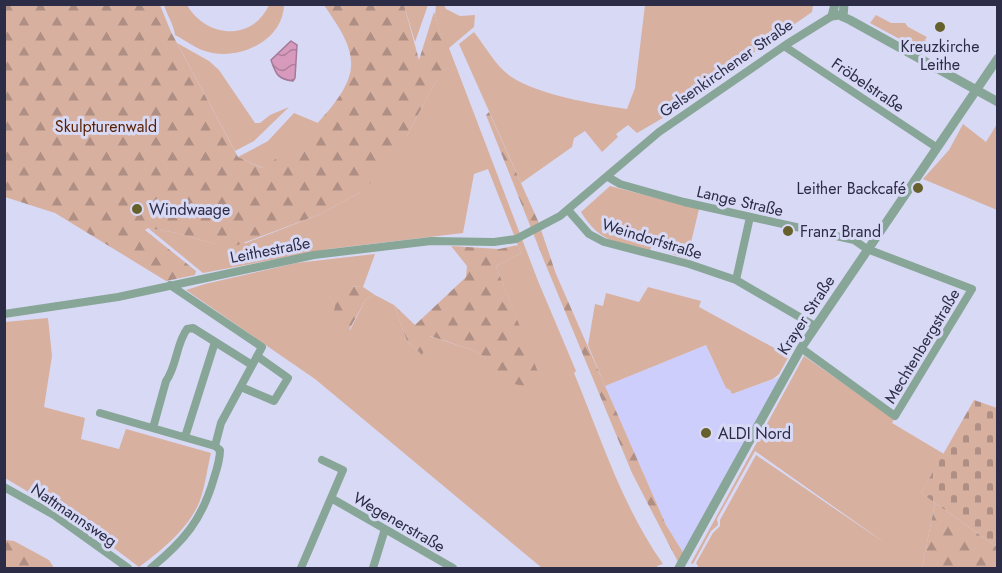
<svg xmlns="http://www.w3.org/2000/svg" width="1002" height="573" font-family="Jost,sans-serif">
<defs>
<pattern id="forest-firs" width="22" height="20" patternUnits="userSpaceOnUse" patternTransform="scale(1.5)"><rect width="22" height="20" fill="#d8b09f"/><path d="M5 1l3.5 6h-7zM16 11l3.5 6h-7z" fill="#af8f83"/></pattern>
<pattern id="cemetery-stones" width="16" height="16" patternUnits="userSpaceOnUse" patternTransform="scale(1.5)"><rect width="16" height="16" fill="#d8b09f"/><path d="M2 7V4a2 2 0 0 1 4 0v3zM10 15v-3a2 2 0 0 1 4 0v3z" fill="#af8f83"/></pattern>
<pattern id="water-waves" width="16" height="10" patternUnits="userSpaceOnUse" patternTransform="scale(1.5)"><rect width="16" height="10" fill="#d79abd"/><path d="M0 5q4-4 8 0t8 0" fill="none" stroke="#af7e9b"/></pattern>
</defs>
<rect width="100%" height="100%" fill="#d8d9f5"/>
<path fill="#cdcefb" d="M706 345 713 361 732 394 780 377 684 554 666 525 605 386Z"/>
<path fill="#d8b09f" d="M164 5H187C206 38 252 42 269 5H284C283 42 236 62 205 51 195 48 185 40 175 35 174 25 167 15 164 5Z
M404 5H428L415 42Z
M436 5H444L446 9 460 16 475 15 474 27 449 48 538 281 576 371 574 373C601 438 622 506 663 564L657 566 658 568H542L315 379 186 290 205 284 296 263 375 254 363 287 324 285 335 307 350 330 366 299 375 295 394 305 407 341 421 354 429 336 473 350 486 358 478 365 544 389 496 266 521 253 488 169 474 174 463 233 329 249 203 273 148 228 177 233 215 244 246 243 318 215 359 193 407 136 433 86 449 64 435 15Z
M645 5H813L812 12 720 76 673 112 637 133 628 125 616 134 618 137 602 152 585 131 574 138 572 147 521 183 459 44 474 32C485 46 496 66 510 76 538 95 593 104 627 109L635 88Z
M876 15 891 23H905L908 27 927 37 925 40 927 42 922 51 870 23Z
M177 43 209 61 219 70 255 123H260L270 115 289 107 254 141 235 151Z
M294 113 318 123C305 139 280 158 263 168L238 157 268 141Z
M963 124 986 142 997 124V210L923 179 949 150Z
M610 186 699 209 687 259 669 253 670 248 654 244 649 251C617 242 600 243 581 212Z
M648 287 701 301 699 307 789 356 779 374 773 379 732 394 730 390 726 388 706 345 605 386 588 345 595 304 603 306 606 293 639 302Z
M48 318 52 356 44 407 85 418 81 439 119 449 126 429 211 453C207 469 205 488 199 503 187 530 162 550 139 567L82 524 5 478V322Z
M804 356 894 419 892 423 944 454 921 493 935 503 922 568H699L696 563 713 533 720 526V520L756 455 888 545 755 451 717 519 718 525 711 531 693 564 691 563Z"/>
<path fill="url(#forest-firs)" d="M5 4 160 5 171 32 238 157 262 168C290 152 349 101 351 67 353 45 336 23 324 5H404L419 60 434 12 450 64 433 86 407 136 382 172 359 193 318 215 235 246 215 244 177 233 148 228 145 230 196 271 195 275 166 281 55 213 5 197Z
M489 112 538 221 556 274 666 525 684 554 678 562 632 473 545 263 486 115Z
M518 245 521 253 496 266 545 390 514 384 477 365 486 358 473 350 430 336 422 355 407 341 394 305 415 325 466 277 467 266 451 246 499 249Z
M323 284 363 287 375 295 366 299 349 330 331 320 335 307Z
M935 503 997 547V568H922Z
M5 540 14 541 49 560 54 568H5Z"/>
<path fill="url(#cemetery-stones)" d="M974 400 997 408V547L921 493Z"/>
<path fill="url(#water-waves)" stroke="#a47999" stroke-width="1.5" d="M291 41 297 45 295 78 293 81C278 79 276 75 271 60Z"/>
<g fill="none" stroke-linecap="round" stroke-linejoin="round">
<path stroke="#88a697" stroke-width="8" d="M784 46 936 147
M608 177 620 184 684 202 854 240 867 249 972 289 895 416 801 348
M568 210 589 234 604 242 689 264 736 280 815 326
M736 280 750 217
M170 285 262 347 221 423 215 446
M4 314 118 297 314 255 431 241 494 242 516 239 560 216 659 132 787 44 832 16
M241 387 274 401 288 378 257 356
M100 413 215 446
M153 428 166 381C177 366 176 344 187 329L193 328 252 365
M185 437 215 342
M4 487 54 515 128 568
M331 498 453 568
M151 568C184 541 202 520 214 478 217 469 220 460 220 450L215 446
M301 568 343 470 322 460
M373 568 385 529"/>
<path stroke="#88a697" stroke-width="9" d="M835 4 832 16 839 15 850 20 998 102
M843 17 844 4
M679 568 801 348 998 58"/>
</g>
<g fill="#65602c" stroke="#d8d9f5" stroke-width="2">
<circle cx="940" cy="27" r="6"/>
<circle cx="918" cy="188" r="6"/>
<circle cx="137" cy="209" r="6"/>
<circle cx="788" cy="231" r="6"/>
<circle cx="706" cy="433" r="6"/>
</g>
<g text-anchor="middle" dominant-baseline="central" stroke-width="6" stroke-linejoin="round" paint-order="stroke">
<g font-size="16" fill="#2c2c46" stroke="#d8d9f5" text-anchor="start">
<text x="940" y="46" text-anchor="middle">Kreuzkirche<tspan x="940" dy="18">Leithe</tspan></text>
<text x="906" y="188" text-anchor="end">Leither Backcafé</text>
<text x="149" y="209">Windwaage</text>
<text x="800" y="231">Franz Brand</text>
<text x="718" y="433">ALDI Nord</text>
</g>
<g font-size="16" fill="#2c2c46" stroke="#d8d9f5">
<text transform="translate(726 68) rotate(-35)">Gelsenkirchener Straße</text>
<text transform="translate(868 85) rotate(34)">Fröbelstraße</text>
<text transform="translate(740 201) rotate(13)">Lange Straße</text>
<text transform="translate(652 239) rotate(17)">Weindorfstraße</text>
<text transform="translate(270 250) rotate(-11)">Leithestraße</text>
<text transform="translate(806 315) rotate(-57)">Krayer Straße</text>
<text transform="translate(922 346) rotate(-59)">Mechtenbergstraße</text>
<text transform="translate(74 515) rotate(34)">Nattmannsweg</text>
<text transform="translate(399 522) rotate(30)">Wegenerstraße</text>
</g>
<g font-size="16" fill="#581f01" stroke="#d8d9f5">
<text x="106" y="126">Skulpturenwald</text>
</g>
</g>
<rect width="1002" height="573" fill="none" stroke="#2c2c46" stroke-width="12"/>
</svg>
